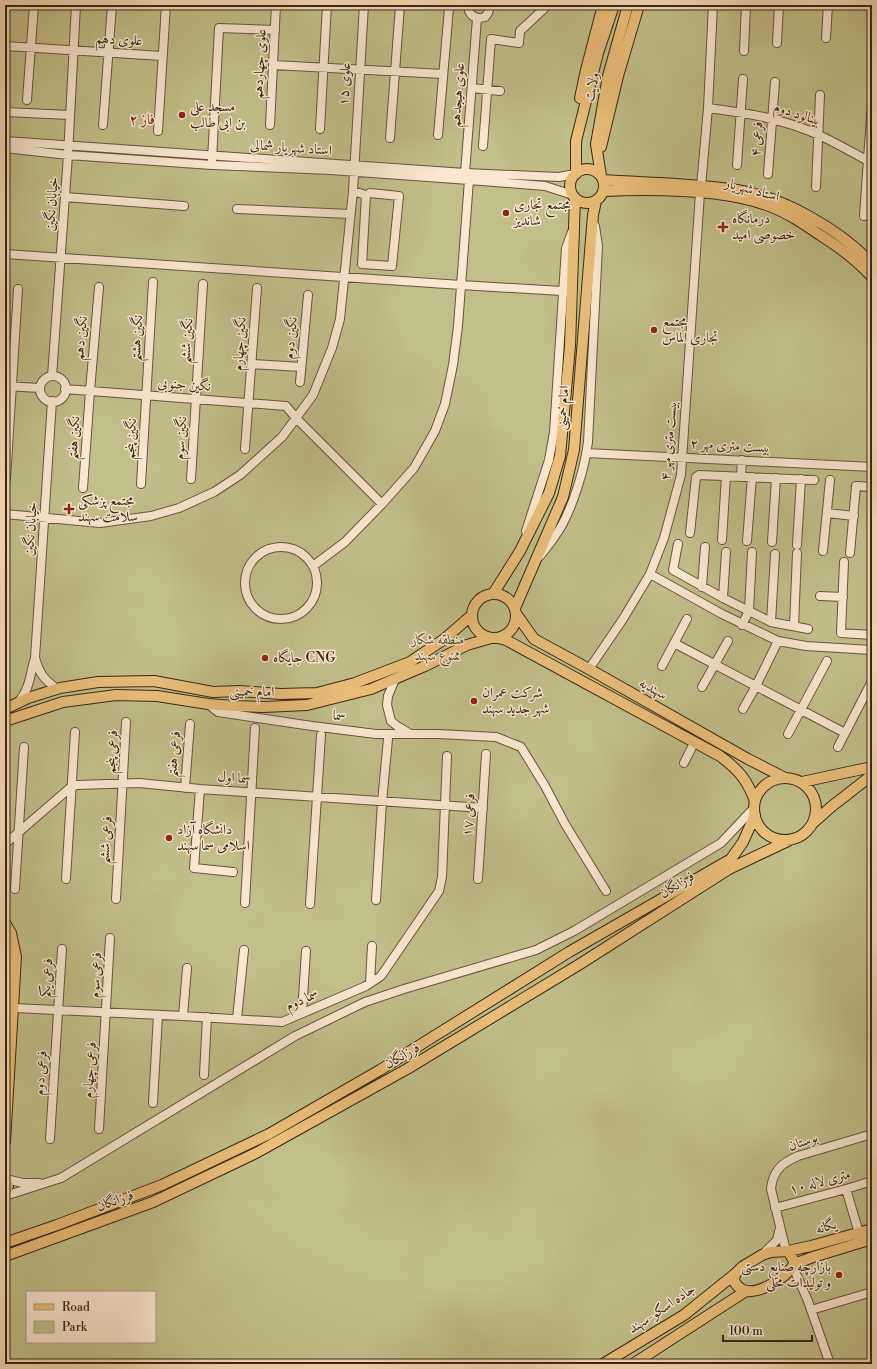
<svg xmlns="http://www.w3.org/2000/svg" width="877" height="1369" font-family="'Libre Bodoni',Amiri,serif">
<rect width="100%" height="100%" fill="#f6dbb5"/>
<filter id="stains"><feTurbulence type="fractalNoise" baseFrequency=".005" numOctaves="4"/><feColorMatrix values="0 0 0 0 .2 0 0 0 0 .09 0 0 0 0 .02 0 0 0 .5 -.17"/></filter>
<radialGradient id="worn" r=".72"><stop offset=".6" stop-color="#630" stop-opacity="0"/><stop offset="1" stop-color="#630" stop-opacity=".3"/></radialGradient>
<path fill="#c1bf8a" stroke="#7c7350" fill-rule="evenodd" d="M5 5H872V1364H5ZM27 1292H155V1342H27Z"/>
<g fill="none" stroke-linecap="round" stroke-linejoin="round">
<g stroke="#68543e" stroke-width="10">
<path id="minor" d="M468 5C468 15 475 20 485 17L488 13 490 5
M826 38 828 5
M777 43 779 5
M5 46 162 56
M744 51 746 5
M273 65 443 74
M472 88 500 91
M27 100 34 5
M708 108C747 113 785 119 821 136 838 144 855 154 872 163
M5 112 70 115
M103 125 112 5
M270 125 276 5
M320 129 327 5
M158 131 166 5
M438 135 449 8
M390 138 400 6
M5 141 465 173 559 177 575 174
M483 146 491 39 519 43 520 31 548 5
M5 148 68 155 212 165 330 170 469 180 545 186 573 195
M212 160 219 28 275 30
M737 165 743 79
M465 173 477 18
M768 174 775 82
M701 186 708 108 713 5
M816 187 820 95
M353 191 366 195 362 264 392 266 399 196 370 193
M65 197 184 206
M237 209 350 214
M864 216 872 102
M5 254 461 285 562 291
M252 364 301 367
M52 376 68 155 76 5
M40 389a13 13 0 1 1 26 0a13 13 0 1 1-26 0Z
M300 382 308 295
M5 386 40 388
M65 389 286 406 296 418 382 504
M245 449 257 288
M586 453 872 467
M741 477 742 460
M6 479 18 289
M191 479 203 284
M141 484 153 282
M83 488 90 391 99 287
M827 513 854 516
M5 514 100 523 151 516 179 508 214 492 240 475 282 437 313 395 332 348 340 319 353 191 364 5
M526 531 549 460 554 432 566 248 572 232
M690 533 696 477 699 475 814 480
M722 540 726 476
M747 541 752 477
M772 542 776 478
M678 544 673 570 723 598 771 622 808 629
M797 545 801 479
M245 583a36 36 0 1 1 72 0a36 36 0 1 1-72 0Z
M823 551 830 480
M850 553 856 486 872 487
M540 556C548 546 556 536 562 525 574 503 585 467 588 442L598 246 595 226
M844 562 841 633 872 635
M313 566 345 542 382 504 414 468 435 431 445 404 453 365 458 326 469 180
M650 574 722 614 778 641 806 646 872 650
M702 587 705 547
M820 596 843 597
M723 598 726 552
M771 622 775 554
M742 625 749 611 752 552
M794 626 797 553
M674 643 845 733
M35 658C40 675 44 679 57 689
M662 666 687 619
M589 669 623 619 650 574 664 538 681 475 700 193
M395 679 388 696 387 705 391 721 397 726 409 733
M702 687 728 641
M18 702C30 690 30 673 35 658L52 401
M208 704 218 712 312 726 376 734H438L496 737 521 747 545 786 565 824 606 891
M743 709 756 686 778 641
M788 734 827 661
M838 747 872 681
M684 763 694 743
M185 788 190 724
M200 789 194 868 233 872
M5 844 71 787 77 785 139 783 200 789 483 808
M66 879 75 732
M478 879 486 754
M15 889 24 747
M116 899 126 722
M376 900 382 802 388 739
M245 903 255 728
M310 904 321 735
M370 983 372 946
M14 1008 183 1016 282 1022 366 986 381 976 439 891 442 877 447 756
M302 1013 306 951
M183 1016 187 968
M237 1019 244 950
M204 1075 207 1017
M153 1103 158 1015
M99 1129 110 938
M50 1139 62 949
M6 1179 23 1183H39
M846 1189 859 1233
M5 1196 61 1178 295 1036 365 1002 404 989 536 950 574 931 721 843 754 808
M775 1208 846 1189 872 1181
M786 1251 771 1189C773 1170 782 1163 798 1156L872 1134
M763 1254 777 1240 780 1228
M793 1267 808 1301 830 1364
M811 1310 872 1292"/>
</g>
<g stroke="#382716" stroke-width="12">
<path id="major" d="M580 98 586 70 603 5
M601 147 618 76 639 5
M570 186a17 17 0 1 1 34 0a17 17 0 1 1-34 0Z
M576 174V141L598 53 614 5
M601 176 596 144 608 76 628 5
M603 180C648 183 693 183 737 190 783 197 841 230 872 264
M603 191C652 189 724 189 769 206 788 213 804 224 820 235 839 247 857 260 872 277
M472 616a22 22 0 1 1 44 0a22 22 0 1 1-44 0Z
M493 594 520 551 549 493 560 456 570 346 575 198
M515 608 563 497 574 450 593 215 596 201
M517 615 534 639 589 669 748 759 785 778
M498 638 506 640 720 756C739 770 747 780 755 801
M5 709 28 698 60 688 98 682 154 681 213 692 240 691 280 694 317 693 355 683 410 662 443 640 472 615
M5 721 63 702 116 695 157 696 208 704 235 706 264 707 307 705 371 689 425 666 467 645 491 638
M754 809a31 31 0 1 1 62 0a31 31 0 1 1-62 0Z
M802 782 872 767
M813 823 831 807 872 775
M5 923 11 933 16 957 5 1142
M5 938C14 962 7 998 5 1024
M5 1178 8 1186 5 1193
M5 1243 57 1225 162 1185 269 1134 380 1070 569 952 731 859 743 842 755 815
M788 1251 793 1259 794 1264C787 1277 758 1296 743 1290 739 1288 736 1285 734 1281L735 1274 742 1267 762 1255 771 1252 788 1251 811 1246 872 1229
M5 1256 153 1202 256 1153 407 1069 580 964 729 869 792 839
M794 1264 813 1257 872 1239
M603 1364 684 1315 735 1274
M633 1364 746 1291"/>
</g>
<use href="#minor" stroke="#f9e8cf" stroke-width="8"/>
<use href="#major" stroke="#ebbe7a" stroke-width="10"/>
</g>
<g fill="#8f2418" stroke="#f9e8cf" stroke-width="1.5">
<circle cx="182" cy="115" r="4"/>
<circle cx="506" cy="213" r="4"/>
<path d="M721 221h4v4h4v4h-4v4h-4v-4h-4v-4h4z"/>
<circle cx="654" cy="330" r="4"/>
<path d="M67 503h4v4h4v4h-4v4h-4v-4h-4v-4h4z"/>
<circle cx="265" cy="658" r="4"/>
<circle cx="474" cy="701" r="4"/>
<circle cx="169" cy="838" r="4"/>
<circle cx="839" cy="1275" r="4"/>
</g>
<g text-anchor="middle" dominant-baseline="central" stroke-width="3" stroke-linejoin="round" paint-order="stroke">
<g font-size="14" fill="#382716" stroke="#f9e8cf">
<text transform="translate(119 40) rotate(3)">علوی دهم</text>
<text transform="translate(260 64) rotate(-87)">علوی چهاردهم</text>
<text transform="translate(345 84) rotate(-87)">علوی ۱۵</text>
<text transform="translate(592 87) rotate(-79)">ولایت</text>
<text transform="translate(458 95) rotate(-86)">علوی هیجدهم</text>
<text transform="translate(797 114) rotate(18)">بینالود دوم</text>
<text transform="translate(757 139) rotate(-86)">فرعی ۴</text>
<text transform="translate(291 148) rotate(4)">استاد شهریار شمالی</text>
<text transform="translate(752 190) rotate(15)">استاد شهریار</text>
<text transform="translate(52 204) rotate(-86)">خیابان نگین</text>
<text transform="translate(81 338) rotate(-85)">نگین دهم</text>
<text transform="translate(137 338) rotate(-87)">نگین هشتم</text>
<text transform="translate(291 338) rotate(-85)">نگین دوم</text>
<text transform="translate(187 341) rotate(-86)">نگین ششم</text>
<text transform="translate(240 344) rotate(-86)">نگین چهارم</text>
<text transform="translate(184 385) rotate(4)">نگین جنوبی</text>
<text transform="translate(563 408) rotate(-85)">امام خمینی</text>
<text transform="translate(74 438) rotate(-86)">نگین هفتم</text>
<text transform="translate(181 438) rotate(-86)">نگین سوم</text>
<text transform="translate(131 439) rotate(-87)">نگین پنجم</text>
<text transform="translate(669 441) rotate(-85)">بیست متری مهر ۴</text>
<text transform="translate(730 446) rotate(3)">بیست متری مهر ۲</text>
<text transform="translate(31 529) rotate(-86)">خیابان نگین</text>
<text transform="translate(653 689) rotate(29)">سهندیه</text>
<text transform="translate(252 692) rotate(1)">امام خمینی</text>
<text transform="translate(339 716) rotate(6)">سما</text>
<text transform="translate(112 752) rotate(-87)">فرعی پنجم</text>
<text transform="translate(174 754) rotate(-85)">فرعی هفتم</text>
<text transform="translate(234 778) rotate(4)">سما اول</text>
<text transform="translate(469 815) rotate(-86)">فرعی ۱۷</text>
<text transform="translate(106 840) rotate(-86)">فرعی ششم</text>
<text transform="translate(677 885) rotate(-32)">فرزانگان</text>
<text transform="translate(96 975) rotate(-87)">فرعی سوم</text>
<text transform="translate(47 978) rotate(-86)">فرعی یکم</text>
<text transform="translate(302 1000) rotate(-24)">سما دوم</text>
<text transform="translate(402 1056) rotate(-30)">فرزانگان</text>
<text transform="translate(90 1070) rotate(-86)">فرعی چهارم</text>
<text transform="translate(41 1073) rotate(-86)">فرعی دوم</text>
<text transform="translate(803 1142) rotate(-19)">بوستان</text>
<text transform="translate(820 1182) rotate(-15)">۱۰ متری لاله</text>
<text transform="translate(115 1201) rotate(-20)">فرزانگان</text>
<text transform="translate(826 1227) rotate(-16)">یگانه</text>
<text transform="translate(662 1309) rotate(-34)">جاده اسکو-سهند</text>
</g>
<g font-size="14" fill="#382716" stroke="#f9e8cf" text-anchor="start">
<text x="190" y="107">مسجد علی<tspan x="190" dy="16">بن ابی طالب</tspan></text>
<text x="514" y="205">مجتمع تجاری<tspan x="514" dy="16">شاندیز</tspan></text>
<text x="732" y="219">درمانگاه<tspan x="732" dy="16">خصوصی امید</tspan></text>
<text x="662" y="322">مجتمع<tspan x="662" dy="16">تجاری الماس</tspan></text>
<text x="78" y="501">مجتمع پزشکی<tspan x="78" dy="16">سلامت سهند</tspan></text>
<text x="273" y="658">جایگاه CNG</text>
<text x="482" y="693">شرکت عمران<tspan x="482" dy="16">شهر جدید سهند</tspan></text>
<text x="177" y="830">دانشگاه آزاد<tspan x="177" dy="16">اسلامی سما سهند</tspan></text>
<text x="831" y="1267" text-anchor="end">بازارچه صنایع دستی<tspan x="831" dy="16">و تولیدات محلی</tspan></text>
</g>
<g font-size="14" font-style="italic" fill="#5a4d33" stroke="#f9e8cf">
<text x="438" y="640">منطقه شکار<tspan x="438" dy="16">ممنوع سهند</tspan></text>
</g>
<g font-size="15" fill="#7a1f14" stroke="#f9e8cf">
<text x="142" y="119">فاز ۲</text>
</g>
</g>
<rect width="877" height="1369" fill="none" stroke="#f6dbb5" stroke-width="20"/>
<rect x="6" y="6" width="865" height="1357" fill="none" stroke="#382716" stroke-width="2"/>
<rect x="10" y="10" width="857" height="1349" fill="none" stroke="#382716"/>
<rect x="26" y="1291" width="130" height="52" fill="#f9e8cf" stroke="#ac9b85"/>
<rect x="34" y="1304" width="20" height="6" fill="#ebbe7a" stroke="#ac9b85"/>
<text x="62" y="1311" font-size="12" fill="#382716">Road</text>
<rect x="34" y="1321" width="20" height="12" fill="#c1bf8a" stroke="#ac9b85"/>
<text x="62" y="1331" font-size="12" fill="#382716">Park</text>
<path d="M723 1335v6h89v-6" fill="none" stroke="#382716" stroke-width="2"/>
<text x="729" y="1335" font-size="12" fill="#382716" stroke="#f9e8cf" stroke-width="3" paint-order="stroke">100 m</text>
<rect width="100%" height="100%" filter="url(#stains)"/>
<rect width="100%" height="100%" fill="url(#worn)"/>
</svg>
